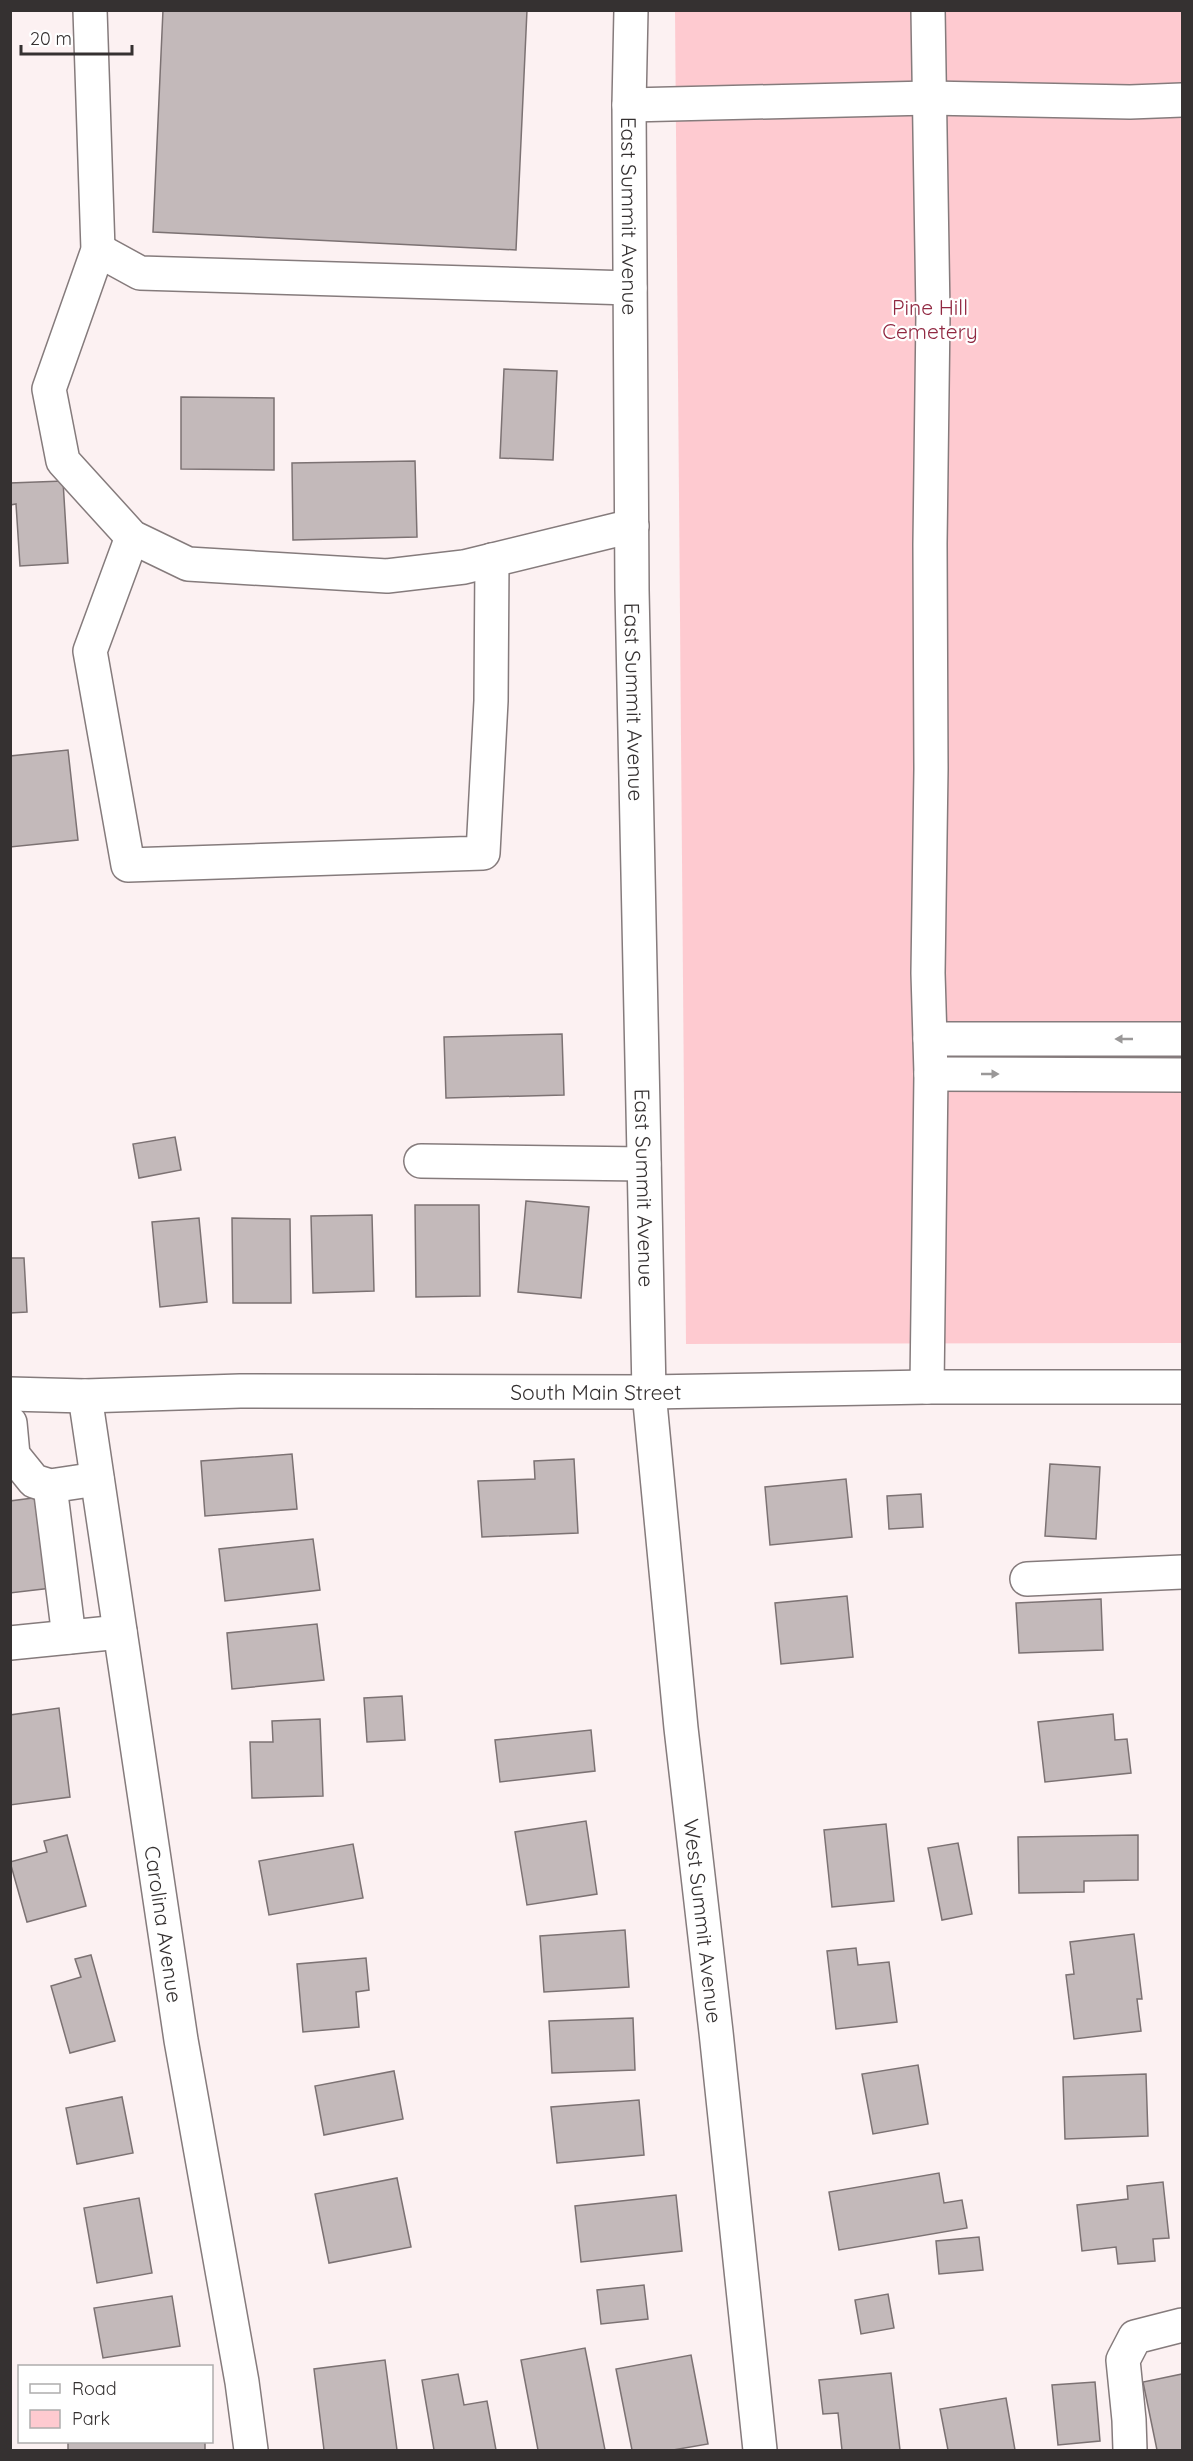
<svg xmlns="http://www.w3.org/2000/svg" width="1193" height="2461" font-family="Quicksand,sans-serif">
<rect width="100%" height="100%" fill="#fcf1f2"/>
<path fill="#fecad0" d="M675 11H1182V1343L686 1344Z"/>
<path fill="#c3b9ba" stroke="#7c7273" stroke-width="1.5" d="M163 10H527L516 250 153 232Z
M504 369 557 371 553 460 500 458Z
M181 397 274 398V470L181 469Z
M415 461 417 537 293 540 292 463Z
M63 481 68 563 20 566 16 504 10 505V483Z
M68 750 78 840 10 847V756Z
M562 1034 564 1095 446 1098 444 1037Z
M175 1137 181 1170 139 1178 133 1144Z
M526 1201 589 1207 581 1298 518 1292Z
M415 1205H479L480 1296 416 1297Z
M372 1215 374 1291 313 1293 311 1216Z
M199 1218 207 1302 160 1307 152 1222Z
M232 1218 290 1219 291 1303H233Z
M10 1258H24L27 1312 10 1313Z
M292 1454 297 1509 205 1516 201 1461Z
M574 1459 578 1533 482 1537 478 1481 535 1479 534 1461Z
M1050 1464 1100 1467 1096 1539 1045 1536Z
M846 1479 852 1537 770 1545 765 1487Z
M921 1494 923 1527 889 1529 887 1496Z
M48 1496 60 1587 10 1593V1501Z
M313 1539 320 1590 225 1601 219 1549Z
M847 1596 853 1657 781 1664 775 1603Z
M1101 1599 1103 1650 1019 1653 1016 1603Z
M317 1624 324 1680 232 1689 227 1633Z
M402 1696 405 1740 367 1742 364 1698Z
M59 1708 70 1797 10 1805V1715Z
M1113 1714 1115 1740 1127 1739 1131 1773 1045 1782 1038 1722Z
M320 1719 323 1796 252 1798 250 1742H273L272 1721Z
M591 1730 595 1771 500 1782 495 1740Z
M586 1821 597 1894 527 1905 515 1832Z
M886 1824 894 1901 832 1907 824 1830Z
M67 1835 86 1906 27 1922 10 1862 47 1852 44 1841Z
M1138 1835V1880L1084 1881V1892L1019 1893 1018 1837Z
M958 1843 972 1914 942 1920 928 1848Z
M353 1844 363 1898 269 1915 259 1861Z
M625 1930 629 1987 544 1992 540 1936Z
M1134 1934 1142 1999H1137L1141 2031 1074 2039 1066 1975 1074 1974 1070 1942Z
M856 1948 858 1965 889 1962 897 2022 836 2029 827 1951Z
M91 1955 115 2041 70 2053 51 1986 81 1977 75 1959Z
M366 1958 369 1990 356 1992 359 2027 303 2032 297 1964Z
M633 2018 635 2070 552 2073 549 2021Z
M918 2065 928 2124 873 2134 862 2074Z
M394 2071 403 2119 324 2135 315 2086Z
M1146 2074 1148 2136 1065 2139 1063 2077Z
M122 2097 133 2153 77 2164 66 2108Z
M639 2100 644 2155 557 2163 551 2107Z
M939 2173 944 2203 962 2200 967 2228 839 2250 829 2192Z
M397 2178 411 2247 329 2263 315 2194Z
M1163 2182 1169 2238 1153 2239 1155 2261 1118 2264 1116 2247 1082 2251 1077 2205 1128 2199 1127 2186Z
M676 2195 682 2251 581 2262 575 2206Z
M139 2198 152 2273 97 2283 84 2208Z
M979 2237 983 2270 939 2274 936 2241Z
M644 2285 648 2319 601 2324 597 2290Z
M888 2294 894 2328 861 2334 855 2300Z
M172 2296 180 2346 103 2358 94 2308Z
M585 2348 605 2450H538L521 2360Z
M691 2355 708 2444 673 2450H632L616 2369Z
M385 2360 397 2450H324L314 2369Z
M891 2373 900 2450H842L838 2413 823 2414 819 2380Z
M458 2374 464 2405 487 2401 496 2450H434L422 2380Z
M1182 2374V2450H1157L1143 2382Z
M1095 2382 1100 2441 1058 2445 1052 2385Z
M1006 2398 1015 2450H948L940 2409Z
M68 2442H205V2450H68Z"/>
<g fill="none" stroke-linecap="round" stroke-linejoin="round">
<g stroke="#857b7c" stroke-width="36">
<g id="minor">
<path d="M90 10 98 250 49 389 63 461 132 537 188 564 387 576 464 567 632 526"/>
<path id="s1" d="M631 10 629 105 632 590 649 1392 681 1728 716 2032 760 2450"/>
<path d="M629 105 929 98 1130 102 1182 100"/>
<path d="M98 250 140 273 630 288"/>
<path d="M132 537 90 651 128 865 483 853 491 701 492 560"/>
<path d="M930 1039H1182"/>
<path d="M931 1074 1182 1075"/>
<path d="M421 1161 644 1164"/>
<path d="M927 1387 931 1074 928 973 931 769 930 544 933 314 928 10"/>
<path id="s2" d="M10 1394 85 1396 240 1391 649 1392 927 1387H1182"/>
<path id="s3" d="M85 1396 181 2040 242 2382 251 2450"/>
<path d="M10 1423 13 1455 34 1481 50 1486 97 1479"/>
<path d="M50 1486 69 1637"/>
<path d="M1027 1579 1182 1572"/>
<path d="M10 1643 120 1632"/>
<path d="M1130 2450 1129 2420 1123 2360 1135 2337 1182 2325"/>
</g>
</g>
<use href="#minor" stroke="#fff" stroke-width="33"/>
</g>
<defs><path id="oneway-solid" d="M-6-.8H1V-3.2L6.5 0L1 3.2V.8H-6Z" transform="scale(1.5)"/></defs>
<g fill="#9a9898">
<use href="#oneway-solid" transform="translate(1124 1039) rotate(180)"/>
<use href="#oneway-solid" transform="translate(990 1074)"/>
</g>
<g text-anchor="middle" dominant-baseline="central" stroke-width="4.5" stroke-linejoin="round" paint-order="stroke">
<g font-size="21" fill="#353131" stroke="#fff">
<text stroke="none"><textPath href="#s1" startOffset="206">East Summit Avenue</textPath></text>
<text stroke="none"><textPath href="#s1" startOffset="692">East Summit Avenue</textPath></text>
<text stroke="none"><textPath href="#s1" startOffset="1178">East Summit Avenue</textPath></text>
<text stroke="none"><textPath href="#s2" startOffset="586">South Main Street</textPath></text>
<text stroke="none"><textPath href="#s1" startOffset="1914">West Summit Avenue</textPath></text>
<text stroke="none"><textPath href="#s3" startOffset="534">Carolina Avenue</textPath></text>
</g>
<g font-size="21" fill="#912942" stroke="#fff">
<text x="930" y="307">Pine Hill<tspan x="930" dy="24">Cemetery</tspan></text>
</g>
</g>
<rect width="1193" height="2461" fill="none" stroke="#353131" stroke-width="24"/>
<rect x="18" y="2365" width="195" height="78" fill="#ffffff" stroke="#aeadad" stroke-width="1.5"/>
<rect x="30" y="2384" width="30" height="9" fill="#ffffff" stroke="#aeadad" stroke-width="1.5"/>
<text x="72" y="2395" font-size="18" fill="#353131">Road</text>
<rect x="30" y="2410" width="30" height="18" fill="#fecad0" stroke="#aeadad" stroke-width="1.5"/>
<text x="72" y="2425" font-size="18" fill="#353131">Park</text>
<path d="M21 45v9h111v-9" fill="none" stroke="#353131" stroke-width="3"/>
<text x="30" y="45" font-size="18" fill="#353131" stroke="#ffffff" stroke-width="4.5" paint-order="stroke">20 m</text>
</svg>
